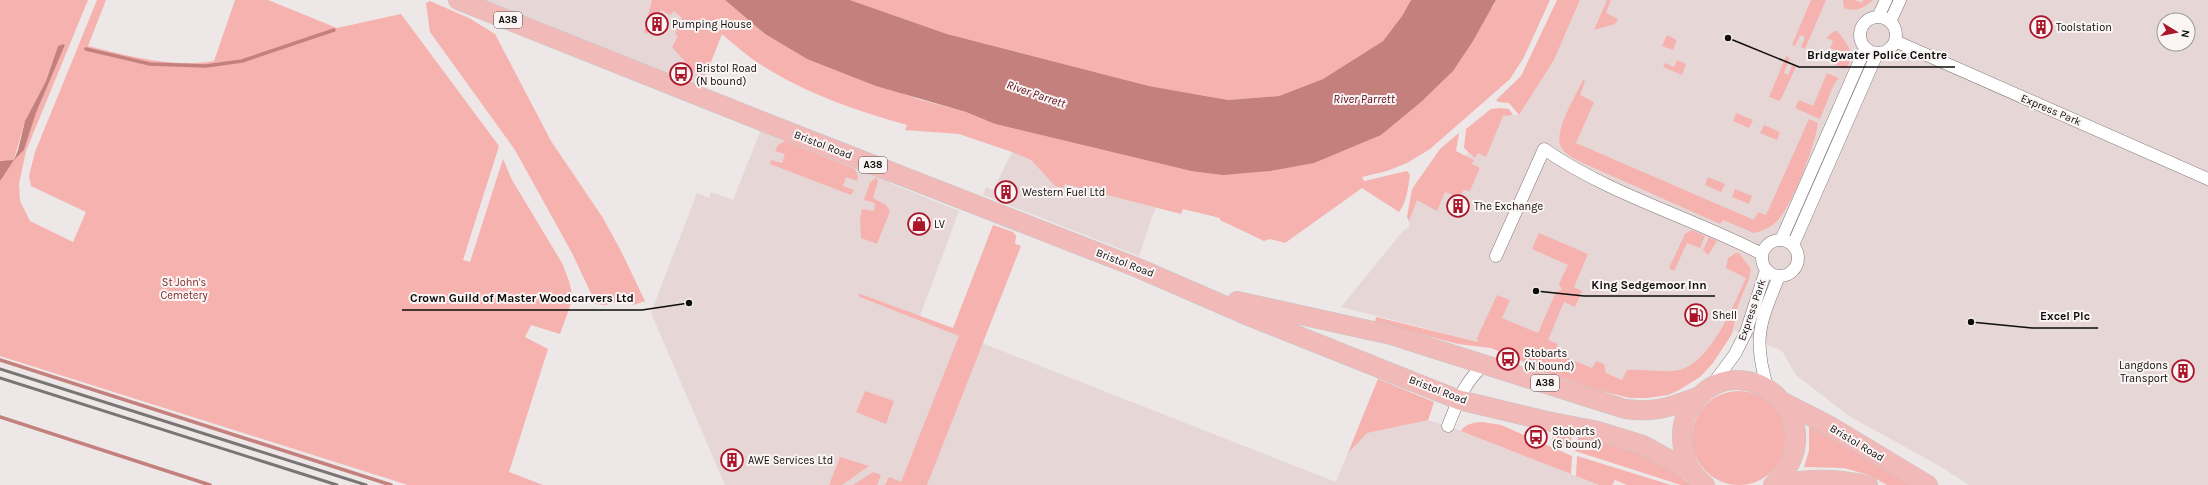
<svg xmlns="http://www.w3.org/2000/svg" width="2208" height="485" font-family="Karla,sans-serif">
<rect width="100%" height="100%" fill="#ede7e7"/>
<path fill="#e6d7d6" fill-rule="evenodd" d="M479 0H689L721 34 701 90Z
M1580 0H2208V485H1969L1938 465 1849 416 1796 375 1782 351 1730 329 1706 360 1635 389 1479 342 1341 307 1403 231 1409 227V221L1417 199 1465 156 1503 116 1519 115 1554 60ZM2164 20H2188V44H2164Z
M764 122 893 172 890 183 959 211 920 316 982 340 984 344 1336 482 1378 379 1434 402 1428 420 1459 430 1599 485H725L651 313 697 193 709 198 711 192 733 200Z
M1012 152 1031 160 1055 186 1065 183 1156 206 1139 256 983 195 986 187 993 190Z"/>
<path fill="#f6b2af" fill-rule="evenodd" d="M0 0H88L26 151 19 184 20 201 30 221 73 242 86 212 31 186 29 176 35 152 97 0H106L88 46C129 56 172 68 214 61L235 0H268L337 28 401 14 499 146 463 260 470 262 503 159 512 180 562 263 569 281 573 298 560 334 531 325 525 337 548 349 509 472 543 485H408L0 356V181L5 172 3 160 0 161ZM63 44 65 45 36 113 24 150 14 159 25 121 46 81 58 46Z
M652 0H725L765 34 807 59 918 99 966 112 995 124 1191 171 1493 7 1496 0H1550L1524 57 1510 79 1430 149 1407 163 1387 171 1362 177 1364 181 1407 171 1410 175C1408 188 1407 201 1399 212L1362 188 1285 243 1270 239 1264 241 1220 220V218L1183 209 1181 214 1065 184 1063 188 1055 186 1031 160 1012 152 959 134 905 130 907 125C857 111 807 94 763 66 748 57 735 45 722 34L703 82 672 47 678 36 675 34 682 18 674 11 670 15 661 10 658 15 656 14 647 34 644 32Z
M850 0H1411L1402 16 1383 41 1323 79 1279 96 1228 100 1149 86 947 34Z
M1557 0H1580L1554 60 1519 115 1509 103 1498 102 1496 100 1521 76Z
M1607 0H1611L1606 13 1618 19 1615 24 1594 30Z
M1811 0H1826L1805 49 1801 47 1805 37 1800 35 1795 46 1792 45Z
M1843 0H1855L1862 3 1863 0H1873C1862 9 1857 12 1844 8Z
M430 1 469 18 495 34 551 141 603 218 621 251 645 301 633 305 630 297 606 305 596 304 572 253 515 150 430 32 426 3Z
M1834 31H1837C1847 43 1857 54 1846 69L1832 63 1838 51 1830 48 1833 41 1826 38Z
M1667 35 1677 40 1673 50 1662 46Z
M1786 56 1790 58 1784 73 1788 75 1792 65 1796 67 1780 101 1769 97Z
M1677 60 1686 64 1682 75 1663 67 1665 63 1674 67Z
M1827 73 1839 78 1834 84 1820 119 1795 108 1799 100 1813 106Z
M1583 80 1585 81 1580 95 1594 102 1576 143 1754 220 1758 212 1766 215 1809 119 1818 123C1815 146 1793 203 1778 220 1771 227 1763 231 1754 233L1723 220 1720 224 1583 163C1576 159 1565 155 1561 147 1553 132 1576 95 1583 80Z
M1501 108 1509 109 1513 115 1503 116 1486 157 1478 153 1475 158 1464 148 1466 129 1491 109Z
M1736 113 1753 120 1749 128 1733 121Z
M1764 125 1780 132 1777 140 1760 133Z
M1459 133 1456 151 1474 160 1472 164 1480 168 1470 191 1464 190 1458 197 1445 192 1437 211 1417 200 1409 221 1407 217 1412 189 1440 149Z
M785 141 855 169 858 176 857 181 846 177 843 186 854 190 851 195 770 164 771 160 782 163 785 154 775 151 778 145Z
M876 177 878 181 873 198 886 205 890 211 877 244 861 238 860 220 862 209 874 211 875 203 864 200 870 183Z
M1708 177 1725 184 1721 192 1705 185Z
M1735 189 1752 196 1749 204 1732 197Z
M993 225 1013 232 1016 236 1015 244 1021 246 927 485H885L889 477 901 482 959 336 860 297 858 293 953 328Z
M1692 230 1705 236 1700 248 1687 243 1674 271 1669 268 1685 234Z
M1539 233 1588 254 1574 287 1582 291 1575 307 1564 302 1548 340 1558 344 1555 353 1592 368 1596 361 1604 364 1606 373 1622 380 1627 370C1644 369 1663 373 1679 370 1711 363 1734 304 1746 278L1726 268 1728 258 1736 253H1739L1751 269 1749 279 1738 305 1732 334 1713 363 1700 377 1679 390 1668 395 1647 398H1630L1597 390 1534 369 1520 360 1491 348 1458 344 1375 322 1376 317 1478 342 1477 338 1497 295 1510 300 1502 318 1538 333 1556 292 1562 290 1559 284 1568 265 1532 249Z
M1709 237 1717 241 1708 255 1703 250Z
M1378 379 1434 402 1428 420 1367 433 1348 453Z
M865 391 894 401 886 424 856 412Z
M1692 438a47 47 0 1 1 94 0a47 47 0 1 1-94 0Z
M1482 422 1501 425 1572 456 1571 474 1461 431C1466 423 1473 423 1482 422Z
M1809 424 1913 485H1887L1869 475 1844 468 1804 467 1809 451Z
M1572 435 1569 449 1551 442 1553 436Z
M1578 437C1620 442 1659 458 1691 485H1681L1575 451Z
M1577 456 1671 485H1627L1615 480 1612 485H1599L1576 476Z
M840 457 869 466 842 485H829Z
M873 472 881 475 877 485H853Z"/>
<path fill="#c3807d" d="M725 0H850L947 34 1149 86 1228 100 1279 96 1323 79 1383 41 1402 16 1411 0H1496L1473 41 1453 71 1421 102 1381 135 1314 163 1270 171 1223 175 1191 171 995 124 966 112 876 86 807 59 765 34Z
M63 44 65 45 36 113 24 150 14 160 0 181V161L14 160 18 150 25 121 46 81 58 46Z"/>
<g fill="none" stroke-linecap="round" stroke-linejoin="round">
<path stroke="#c3807d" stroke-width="3.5" d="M86 49 150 64 206 66 242 61 334 30
M0 360 391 485
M0 417 210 485"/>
<g stroke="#7e7979" stroke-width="13">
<path id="minor" d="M1860 35a18 18 0 1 1 36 0a18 18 0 1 1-36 0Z
M1878 17 1886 0
M1890 22 1900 0
M1895 41 2208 179
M1762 258a18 18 0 1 1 36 0a18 18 0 1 1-36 0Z
M1781 240 1865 49
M1793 245 1877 54
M1496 256 1544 149C1610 195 1691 217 1762 254
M1712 385 1735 354 1746 332 1766 270
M1768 389C1752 338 1760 323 1779 276
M1448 426C1458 401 1464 382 1485 364"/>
</g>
<g stroke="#c5c5c5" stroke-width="20">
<path id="primary" d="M458 0 764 122 1138 268 1251 317 1459 400 1547 421 1598 431 1643 445 1692 472
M1237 301 1391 335 1625 409C1658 413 1670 407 1700 396
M1785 403 1830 426 1928 485
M1705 485C1689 473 1682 455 1682 435 1682 422 1688 409 1697 399 1745 343 1840 422 1773 485
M1773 485C1810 478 1831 478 1868 485"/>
</g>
<use href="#minor" stroke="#fff" stroke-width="12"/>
<use href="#primary" stroke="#f1bab8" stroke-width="19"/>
<path stroke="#797575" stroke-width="3" d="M0 369 366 485
M0 378 337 485"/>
</g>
<defs>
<g id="building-ring" transform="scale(1.15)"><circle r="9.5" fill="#faf5f4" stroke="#aa1529" stroke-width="1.5"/><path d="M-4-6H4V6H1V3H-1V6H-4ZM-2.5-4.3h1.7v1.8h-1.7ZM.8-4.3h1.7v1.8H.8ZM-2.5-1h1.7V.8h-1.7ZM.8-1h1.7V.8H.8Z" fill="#aa1529"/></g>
<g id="bus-ring" transform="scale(1.15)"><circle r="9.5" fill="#faf5f4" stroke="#aa1529" stroke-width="1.5"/><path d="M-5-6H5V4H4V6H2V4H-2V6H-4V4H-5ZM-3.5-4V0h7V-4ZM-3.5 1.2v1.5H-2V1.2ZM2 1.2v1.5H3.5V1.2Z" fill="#aa1529"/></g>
<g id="shop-ring" transform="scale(1.15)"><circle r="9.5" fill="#faf5f4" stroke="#aa1529" stroke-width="1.5"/><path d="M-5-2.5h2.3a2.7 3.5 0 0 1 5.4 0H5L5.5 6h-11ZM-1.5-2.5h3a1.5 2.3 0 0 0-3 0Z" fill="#aa1529"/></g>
<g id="fuel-ring" transform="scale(1.15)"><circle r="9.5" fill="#faf5f4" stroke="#aa1529" stroke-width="1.5"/><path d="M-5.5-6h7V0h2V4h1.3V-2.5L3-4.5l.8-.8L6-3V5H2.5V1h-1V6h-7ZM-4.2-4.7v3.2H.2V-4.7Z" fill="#aa1529"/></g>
</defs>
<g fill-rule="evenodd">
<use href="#building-ring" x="657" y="24"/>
<use href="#building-ring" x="2041" y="27"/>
<use href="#bus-ring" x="681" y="74"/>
<use href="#building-ring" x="1006" y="192"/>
<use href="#building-ring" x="1458" y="206"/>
<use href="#shop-ring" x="919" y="224"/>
<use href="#fuel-ring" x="1696" y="315"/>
<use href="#bus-ring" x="1508" y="359"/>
<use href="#building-ring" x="2183" y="371"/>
<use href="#bus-ring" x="1536" y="437"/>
<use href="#building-ring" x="732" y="460"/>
</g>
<g text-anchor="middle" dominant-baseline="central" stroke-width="4" stroke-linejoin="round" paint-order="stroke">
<g fill="#faf5f4" stroke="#555252" stroke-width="1">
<rect x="494" y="12" width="28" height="16" rx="3"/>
<rect x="859" y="157" width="28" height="16" rx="3"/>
<rect x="1531" y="375" width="28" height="16" rx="3"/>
</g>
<g font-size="10" font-weight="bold" fill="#0e0c0c">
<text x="508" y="20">A38</text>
<text x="873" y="165">A38</text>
<text x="1545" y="383">A38</text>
</g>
<g font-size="11" fill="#0e0c0c" stroke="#faf5f4" text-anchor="start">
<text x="672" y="24">Pumping House</text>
<text x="2056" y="27">Toolstation</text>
<text x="696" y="68">Bristol Road<tspan x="696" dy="13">(N bound)</tspan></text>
<text x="1022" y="192">Western Fuel Ltd</text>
<text x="1474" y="206">The Exchange</text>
<text x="934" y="224">LV</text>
<text x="1712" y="315">Shell</text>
<text x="1524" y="353">Stobarts<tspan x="1524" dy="13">(N bound)</tspan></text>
<text x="2168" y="365" text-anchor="end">Langdons<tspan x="2168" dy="13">Transport</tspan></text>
<text x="1552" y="431">Stobarts<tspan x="1552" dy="13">(S bound)</tspan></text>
<text x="748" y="460">AWE Services Ltd</text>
</g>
<g font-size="11" fill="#0e0c0c" stroke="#faf5f4">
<text transform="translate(2051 110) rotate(23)">Express Park</text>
<text transform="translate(823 145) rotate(21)">Bristol Road</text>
<text transform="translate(1125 263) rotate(21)">Bristol Road</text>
<text transform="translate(1752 310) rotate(-71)">Express Park</text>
<text transform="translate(1438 390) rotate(21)">Bristol Road</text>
<text transform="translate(1857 443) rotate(31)">Bristol Road</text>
</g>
<g font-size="11" fill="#7e2c2e" stroke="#faf5f4">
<text x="184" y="282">St John's<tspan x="184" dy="13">Cemetery</tspan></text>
</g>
<g font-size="12" font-style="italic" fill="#5a0611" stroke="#faf5f4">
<text transform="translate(1036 94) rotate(19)">River Parrett</text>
<text x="1364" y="99">River Parrett</text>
</g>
</g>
<path fill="none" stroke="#0e0c0c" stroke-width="1.5" d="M1728 38L1799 67H1955M1536 291L1584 296H1715M689 303L642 310H402M1971 322L2032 328H2098"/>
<g fill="#0e0c0c" stroke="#faf5f4" stroke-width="1.5">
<circle cx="1728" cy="38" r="4"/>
<circle cx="1536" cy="291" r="4"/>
<circle cx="689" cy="303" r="4"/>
<circle cx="1971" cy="322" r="4"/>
</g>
<g font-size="12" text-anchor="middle" font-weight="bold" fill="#0e0c0c" stroke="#faf5f4" stroke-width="4" stroke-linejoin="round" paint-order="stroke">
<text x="1877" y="59">Bridgwater Police Centre</text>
<text x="1649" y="289">King Sedgemoor Inn</text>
<text x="522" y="302">Crown Guild of Master Woodcarvers Ltd</text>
<text x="2065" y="320">Excel Plc</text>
</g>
<g transform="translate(2176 32) rotate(100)"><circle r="19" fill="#faf5f4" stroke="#9c9897"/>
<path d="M0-3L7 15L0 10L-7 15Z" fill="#aa1529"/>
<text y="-6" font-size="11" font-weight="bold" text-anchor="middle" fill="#0e0c0c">N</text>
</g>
</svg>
